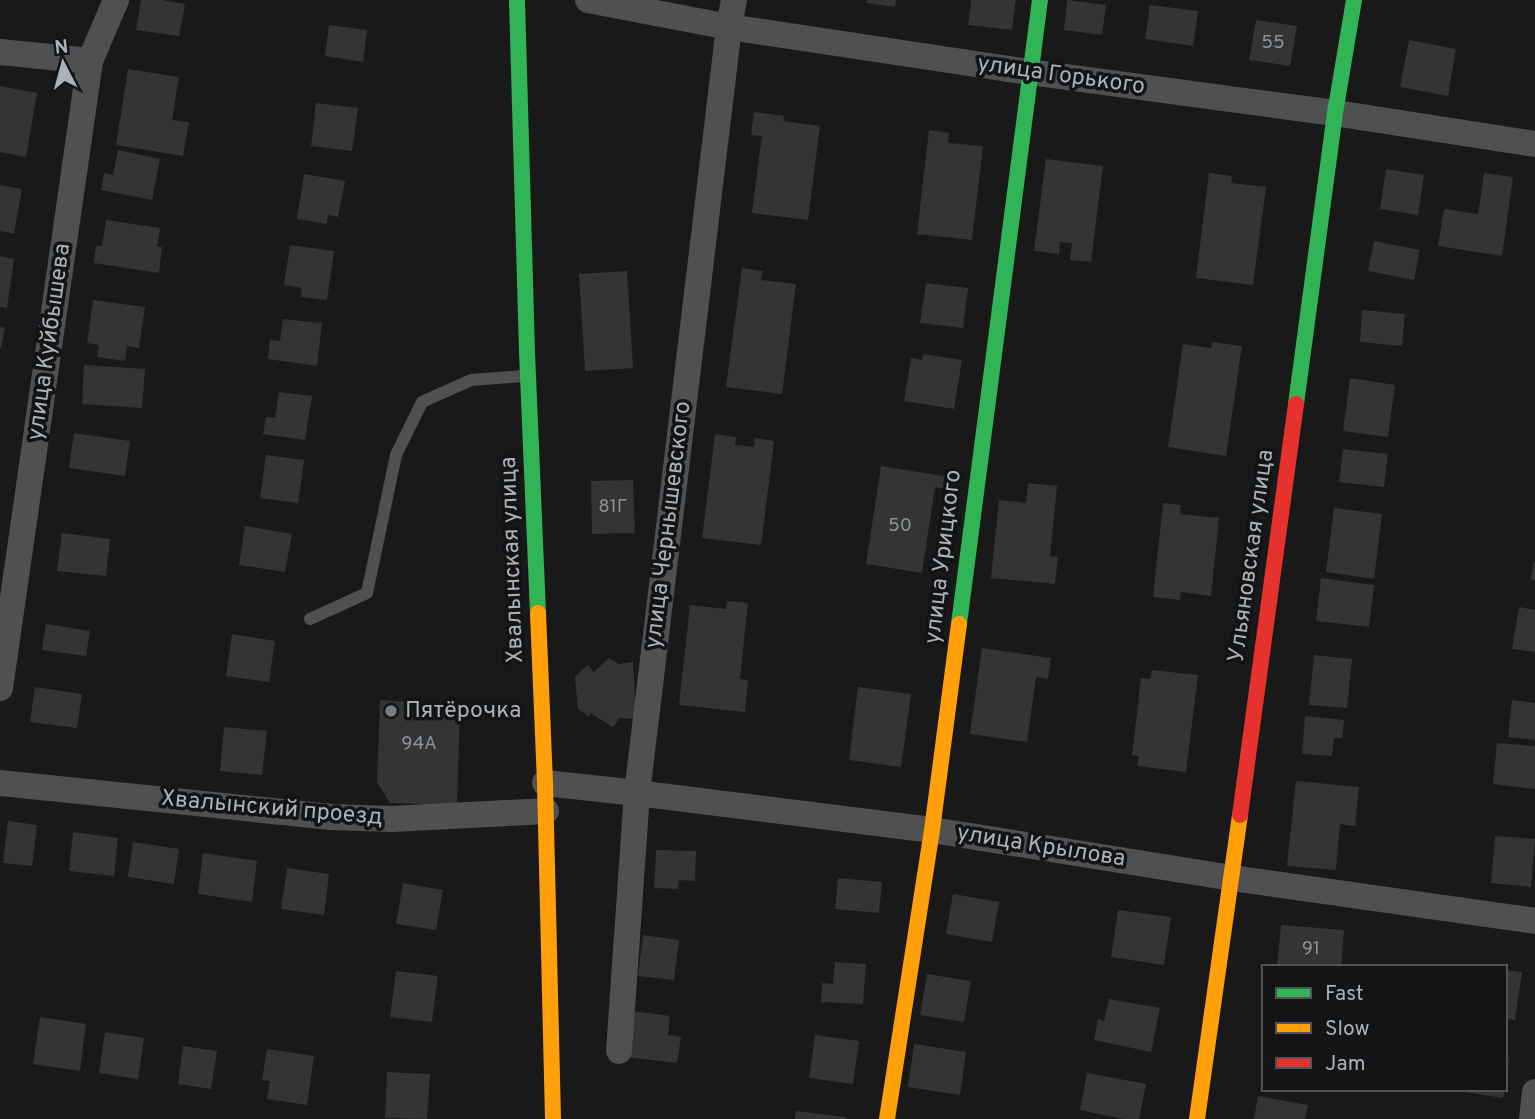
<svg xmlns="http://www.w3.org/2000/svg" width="1535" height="1119" font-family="Overpass,sans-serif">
<rect width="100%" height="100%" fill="#191919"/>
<path fill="#333434" d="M141 0H162L185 4 179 36 136 30Z
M867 0H896L895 7 866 3Z
M971 0H1016L1012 30 968 25Z
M1067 0 1106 5 1102 35 1064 30Z
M1150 5 1198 11 1193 46 1145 39Z
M1256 20 1297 26 1290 66 1249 60Z
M329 25 367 30 363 62 325 56Z
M1409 40 1456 49 1448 96 1400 87Z
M128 69 179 77 172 120 189 122 183 156 116 145Z
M0 86 37 93 26 157 0 152Z
M316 103 358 108 352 151 311 146Z
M754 112 784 116 783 121 820 126 808 220 752 213 762 136 751 135Z
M929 130 949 133 948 143 983 146 972 240 917 234Z
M118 150 160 159 152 200 101 190 104 173 113 175Z
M1046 159 1103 166 1091 262 1070 260 1072 243 1060 242 1059 254 1034 251Z
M1386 169 1424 175 1418 215 1380 209Z
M1209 173 1232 176 1231 183 1266 187 1253 285 1196 278Z
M1484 173 1513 177 1502 256 1438 246 1444 209 1478 214Z
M304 174 345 181 338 217 328 215 327 224 297 219Z
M0 185 22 189 14 234 0 231Z
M106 220 160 228 157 247H162L159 273 94 263 96 246H102Z
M1374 241 1420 250 1414 280 1368 271Z
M290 245 334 251 327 300 301 297 302 288 284 285Z
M0 256 14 259 7 308 0 307Z
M742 268 763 271 761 280 796 284 782 394 726 387Z
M627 271 633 368 585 371 579 274Z
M926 283 968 288 963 328 920 323Z
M93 300 145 307 139 348 127 346 125 361 97 357 99 345 87 343Z
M1362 310 1405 314 1402 346 1360 342Z
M283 319 322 323 317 366 268 359 270 340 280 341Z
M0 327 5 328 1 348 0 347Z
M1212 342 1242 346 1226 456 1168 447 1183 344 1211 348Z
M923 354 962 360 954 409 904 401 911 358 922 360Z
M84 365 145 369 142 408 82 404Z
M1350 378 1395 385 1388 437 1343 431Z
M279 392 312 396 305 440 263 434 266 417 275 418Z
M74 433 130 441 125 476 69 468Z
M715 434 736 437 735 445 754 447 755 438 774 441 761 545 702 538Z
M1343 449 1388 454 1384 487 1339 482Z
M266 455 304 460 298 503 260 498Z
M881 466 949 477 947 489 935 487 922 573 866 564Z
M633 480 635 533 592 534 591 481Z
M1028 483 1057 486 1050 556 1058 557 1055 584 991 578 999 500 1026 503Z
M1163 503 1181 505 1180 514 1219 518 1211 596 1181 592 1180 600 1153 597Z
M1334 508 1382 514 1374 579 1326 572Z
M245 526 292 534 285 572 239 565Z
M62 533 110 539 106 576 57 571Z
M1534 562H1535V580L1531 579Z
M1321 578 1374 585 1369 627 1316 621Z
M727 601 748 603 740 679 748 680 745 712 679 705 690 605 726 609Z
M1519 607 1535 610V652L1512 649Z
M46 624 90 631 86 656 42 650Z
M232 634 275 641 269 682 226 676Z
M982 648 1051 658 1048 679 1036 677 1027 742 970 734Z
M1314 655 1352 659 1347 708 1309 705Z
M609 658 619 664 633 662 636 719 620 718 613 727 590 713 589 717 578 709 575 677 588 665 594 672Z
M1152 670 1198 675 1186 772 1137 766 1139 756 1132 755 1141 678 1150 679Z
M35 687 82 694 77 728 30 722Z
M858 687 911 694 901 767 849 760Z
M380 700 460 705 457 805 390 803 377 782Z
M1512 700 1535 703V740L1508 737Z
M1305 716 1344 720 1342 738H1334L1332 756 1302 754Z
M224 727 267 731 262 775 220 771Z
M1497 743 1535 746V789L1493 784Z
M1296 781 1359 787 1355 826 1340 824 1336 870 1287 866Z
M8 821 37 825 32 866 3 863Z
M73 832 118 838 114 876 69 871Z
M1495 836 1535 839 1531 887 1491 883Z
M133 842 179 849 174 884 128 877Z
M656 850 696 851 695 881 679 880 678 889 654 888Z
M203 853 257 861 252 902 198 894Z
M287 868 329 874 324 915 281 909Z
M838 878 882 882 879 913 835 909Z
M403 883 443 890 436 930 396 924Z
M953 894 999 902 992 942 946 934Z
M1118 910 1171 917 1164 965 1111 957Z
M1281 925 1344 930 1341 967H1277Z
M643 935 679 940 674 980 638 976Z
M835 962 866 964 863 1004 821 1002 822 983 833 984Z
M1505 970 1522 972 1515 1020 1505 1018Z
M396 971 438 976 432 1022 390 1017Z
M927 974 971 981 964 1022 920 1015Z
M1109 999 1160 1008 1151 1052 1094 1040 1098 1019 1104 1021Z
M633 1011 670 1016 668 1035 681 1037 677 1063 627 1057Z
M40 1017 86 1024 80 1071 33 1064Z
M105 1032 144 1038 138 1079 99 1073Z
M815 1035 859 1041 853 1084 809 1078Z
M914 1044 966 1052 960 1095 908 1087Z
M183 1046 217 1051 211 1089 178 1084Z
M267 1049 314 1056 307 1105 267 1099 270 1081 262 1080Z
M1505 1057 1509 1058 1507 1075H1505Z
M387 1072 430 1074 427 1119 385 1118Z
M1087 1073 1146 1084 1139 1119H1123L1080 1110Z
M1459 1089H1505L1503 1098 1459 1091Z
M1258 1096 1308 1105 1305 1119H1254Z
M796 1111 845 1117V1119H795Z"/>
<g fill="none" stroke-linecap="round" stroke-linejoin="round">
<path stroke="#4e5052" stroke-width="12" d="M310 619 367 593 396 455 422 402 471 380 524 376"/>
<path stroke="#4e5052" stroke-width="26" d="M588 0 729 27 1029 72 1335 113 1535 144
M0 52 90 61
M0 688 90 61 116 0
M0 783 331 817 392 819 546 811
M545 783 637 793 932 830 1232 878 1535 921
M619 1051 637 793 729 27 734 0
M1532 1119 1535 1092"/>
<path stroke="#30b455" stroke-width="16" d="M517 0 527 352 538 613
M1296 404 1335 113 1354 0
M959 624 1040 0"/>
<path stroke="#ff9f0a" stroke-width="16" d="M538 613 545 783 553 1119
M887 1119 932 830 959 624
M1197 1119 1240 815"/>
<path stroke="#e5322d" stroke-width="16" d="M1240 815 1296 404"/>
</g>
<circle fill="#797c81" stroke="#131415" stroke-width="2.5" cx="391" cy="711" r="7"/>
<g text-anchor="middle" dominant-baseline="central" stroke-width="7" stroke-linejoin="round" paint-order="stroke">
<g font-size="19" fill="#8e9298">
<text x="1273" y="43">55</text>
<text x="613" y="507">81Г</text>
<text x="900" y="526">50</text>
<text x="419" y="744">94А</text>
<text x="1311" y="949">91</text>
</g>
<g font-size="23" fill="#acb2b9" stroke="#131415">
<text transform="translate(1061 76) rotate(8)">улица Горького</text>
<text transform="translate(50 342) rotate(-82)">улица Куйбышева</text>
<text transform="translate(669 525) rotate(-83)">улица Чернышевского</text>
<text transform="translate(1252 556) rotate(-82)">Ульяновская улица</text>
<text transform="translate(944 557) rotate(-83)">улица Урицкого</text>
<text transform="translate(513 560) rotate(-92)">Хвалынская улица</text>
<text transform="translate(272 809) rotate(5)">Хвалынский проезд</text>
<text transform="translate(1041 847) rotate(9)">улица Крылова</text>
</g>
<g font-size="23" fill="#acb2b9" stroke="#131415" text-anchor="start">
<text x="405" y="711">Пятёрочка</text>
</g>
</g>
<rect x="1262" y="965" width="245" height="126" fill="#131415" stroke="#505357" stroke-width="2"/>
<rect x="1276" y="988" width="35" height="10" fill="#30b455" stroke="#505357" stroke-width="2"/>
<text x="1325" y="1000" font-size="21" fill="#acb2b9">Fast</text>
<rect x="1276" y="1023" width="35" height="10" fill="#ff9f0a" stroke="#505357" stroke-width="2"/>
<text x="1325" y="1035" font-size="21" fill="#acb2b9">Slow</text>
<rect x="1276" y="1058" width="35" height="10" fill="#e5322d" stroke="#505357" stroke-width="2"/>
<text x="1325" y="1070" font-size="21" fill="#acb2b9">Jam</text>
<g transform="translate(63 63) rotate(354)" stroke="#131415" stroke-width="5" paint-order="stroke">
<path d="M0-5L12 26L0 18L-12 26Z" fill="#acb2b9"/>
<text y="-10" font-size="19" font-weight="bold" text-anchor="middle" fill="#acb2b9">N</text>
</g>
</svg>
